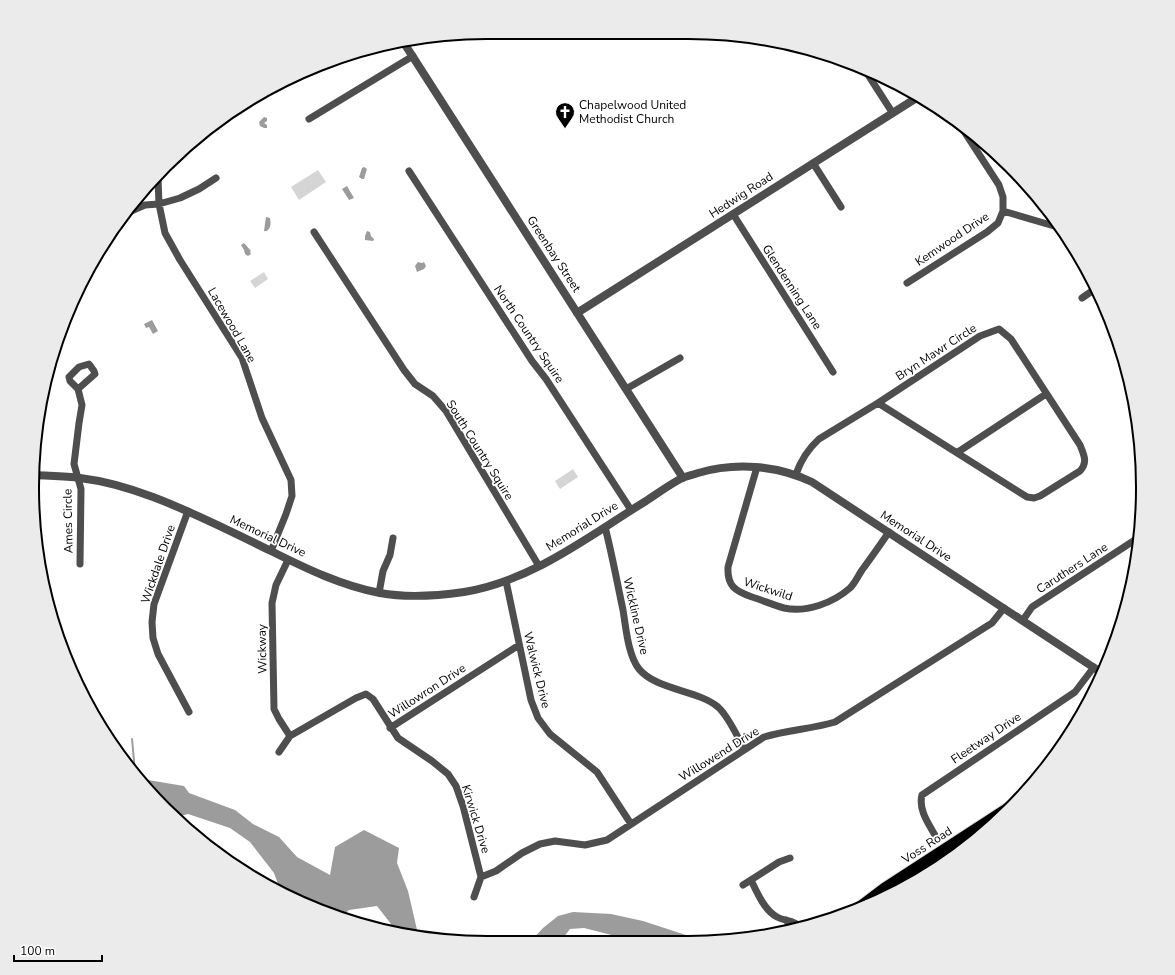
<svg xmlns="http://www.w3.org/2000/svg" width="1175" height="975" font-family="'Nunito Sans',sans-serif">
<rect width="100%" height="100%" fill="#fff"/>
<path fill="#d5d5d5" d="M318 170 326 182 299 200 291 187Z
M264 272 268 279 255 288 250 281Z
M573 469 578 477 560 489 555 481Z"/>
<path fill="#9c9c9c" d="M264 117 267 118V121L264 123 267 125V128H264L260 126 259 122Z
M362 168 364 167 367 169 364 179H362L359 177Z
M347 186 354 198 349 200 342 189Z
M266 217 270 218C271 224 271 227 267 231H264Z
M367 231 370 232 371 236 374 239 373 241 365 240V236Z
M244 243 251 251 250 252 251 254 248 256 245 254 244 250 241 245Z
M418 262 422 263 424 262 426 266 424 269 417 272 415 266Z
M152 320 158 331 153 334 149 327 146 328 144 324Z
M142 779 184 786 189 793 235 810 253 824 279 837 297 857 330 875 335 847 364 830 399 848 397 863 408 891 418 934 392 929 391 924 377 906 349 910 340 918 281 892 274 873 250 842 230 828 188 814 176 817Z
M573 912 611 914 643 921 692 937 711 941 688 943H643L584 928 570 929 560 942H530L543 928 558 916Z"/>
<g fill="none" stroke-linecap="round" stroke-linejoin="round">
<path stroke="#9c9c9c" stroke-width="2" d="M132 739 135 771"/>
<g stroke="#dbdbdb" stroke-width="12">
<path id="primary" d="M926 874 949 859
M855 910 884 888 1015 803"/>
</g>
<path stroke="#4e4e4e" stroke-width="7" d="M863 67 892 112
M309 119 413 56
M813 163 841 207
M409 171 532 361 546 379 631 510
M158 178 159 204 165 233 180 260 242 358 262 418 291 480 292 496 286 514 271 551
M1003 211 1061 228
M129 212 145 205 159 204 180 198 199 189 216 178
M733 214 833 372
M314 232 404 370 415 384 433 396 446 411 539 566
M907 283 987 232 998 223 1003 211V197L999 185 960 125
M1082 298 1095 289
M78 389 95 374 94 371 89 364 79 367 69 377 70 381 78 389 82 405 79 423 74 464 81 489 80 564
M626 389 680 358
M958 452 1046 394
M757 467 728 567C727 586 735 591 752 597 762 600 773 605 784 608 806 613 833 603 850 588 855 583 858 576 862 570 871 558 880 545 889 532
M796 474C801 460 808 449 819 439L878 403 980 336 999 329 1011 339 1080 445C1084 455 1088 462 1080 471L1040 496 1034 498 1027 497 878 403
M188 511 154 604 152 622 153 638 158 654 189 712
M605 527C612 554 617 582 623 610 626 628 628 655 639 669 656 690 698 690 718 707 729 717 737 736 744 749
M288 560 276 585 272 603 274 709 279 719 290 736
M506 581 531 700 538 718 550 734 597 772 631 824
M379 593 383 571 390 555 393 538
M1023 620 1032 607 1138 538
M390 728 519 645
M279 752 290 736 356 698 366 694 373 699 398 738 432 761 448 774 456 786 463 806 481 877 474 897
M936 837C929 824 918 810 922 795L1075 692 1094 667
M481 877 496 871 522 853 540 844 555 841 585 845 607 840 764 737C787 730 812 729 835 722L992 623 1004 608
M751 880C757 892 764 910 777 917 786 922 793 919 800 927
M743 885 779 862 790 858
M786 920 793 929"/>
<path stroke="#4e4e4e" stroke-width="8" d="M404 43 683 478
M577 313 918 97
M34 475C49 476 65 476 80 478 105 481 129 488 153 497 193 512 232 532 271 551 305 568 342 586 380 593 407 598 436 596 464 592 532 581 589 536 646 501 658 493 669 485 682 478 687 476 692 475 698 473 735 462 776 465 812 482L1102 673"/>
<use href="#primary" stroke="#000" stroke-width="10"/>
</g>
<defs>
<g id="church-pin" transform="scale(1)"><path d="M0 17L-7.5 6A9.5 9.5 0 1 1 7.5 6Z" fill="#000" stroke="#fff"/><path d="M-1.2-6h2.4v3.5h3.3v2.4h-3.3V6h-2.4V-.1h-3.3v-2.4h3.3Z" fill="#fff"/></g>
</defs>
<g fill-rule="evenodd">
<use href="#church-pin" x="565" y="112"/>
</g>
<g text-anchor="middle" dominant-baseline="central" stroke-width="3.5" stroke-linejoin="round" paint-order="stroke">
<g font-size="12" fill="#000" stroke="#fff" text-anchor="start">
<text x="579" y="105">Chapelwood United<tspan x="579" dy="14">Methodist Church</tspan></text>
</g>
<g font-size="12" fill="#000" stroke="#fff">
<text transform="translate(741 195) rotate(-33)">Hedwig Road</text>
<text transform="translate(952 239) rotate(-34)">Kemwood Drive</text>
<text transform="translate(554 254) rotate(57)">Greenbay Street</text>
<text transform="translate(792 287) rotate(57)">Glendenning Lane</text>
<text transform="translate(232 325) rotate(60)">Lacewood Lane</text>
<text transform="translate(529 334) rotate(56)">North Country Squire</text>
<text transform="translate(936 352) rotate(-33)">Bryn Mawr Circle</text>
<text transform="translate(480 450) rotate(58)">South Country Squire</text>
<text transform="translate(68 521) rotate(-91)">Ames Circle</text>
<text transform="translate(582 526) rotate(-32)">Memorial Drive</text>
<text transform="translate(268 536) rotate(25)">Memorial Drive</text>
<text transform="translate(916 536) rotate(33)">Memorial Drive</text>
<text transform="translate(158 564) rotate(-71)">Wickdale Drive</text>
<text transform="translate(1072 568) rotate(-33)">Caruthers Lane</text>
<text transform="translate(768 589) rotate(18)">Wickwild</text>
<text transform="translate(636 616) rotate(77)">Wickline Drive</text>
<text transform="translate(262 649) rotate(-91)">Wickway</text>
<text transform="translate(537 670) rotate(76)">Walwick Drive</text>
<text transform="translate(427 691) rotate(-33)">Willowron Drive</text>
<text transform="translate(986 738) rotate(-34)">Fleetway Drive</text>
<text transform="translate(719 754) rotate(-32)">Willowend Drive</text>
<text transform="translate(476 819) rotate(73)">Kirwick Drive</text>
<text transform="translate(927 845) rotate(-33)">Voss Road</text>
</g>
</g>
<path d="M0 0H1175V975H0ZM487 39H688A448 448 0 0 1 1136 487V488A448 448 0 0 1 688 936H487A448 448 0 0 1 39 488V487A448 448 0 0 1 487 39Z" fill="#ebebeb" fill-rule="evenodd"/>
<path fill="none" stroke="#000" stroke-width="2" d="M487 39H688A448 448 0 0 1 1136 487V488A448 448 0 0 1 688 936H487A448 448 0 0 1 39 488V487A448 448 0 0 1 487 39Z"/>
<path d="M14 955v6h88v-6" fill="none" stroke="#000000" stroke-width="2"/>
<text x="20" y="955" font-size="12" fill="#000000" stroke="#ffffff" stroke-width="3" paint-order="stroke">100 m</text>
</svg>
